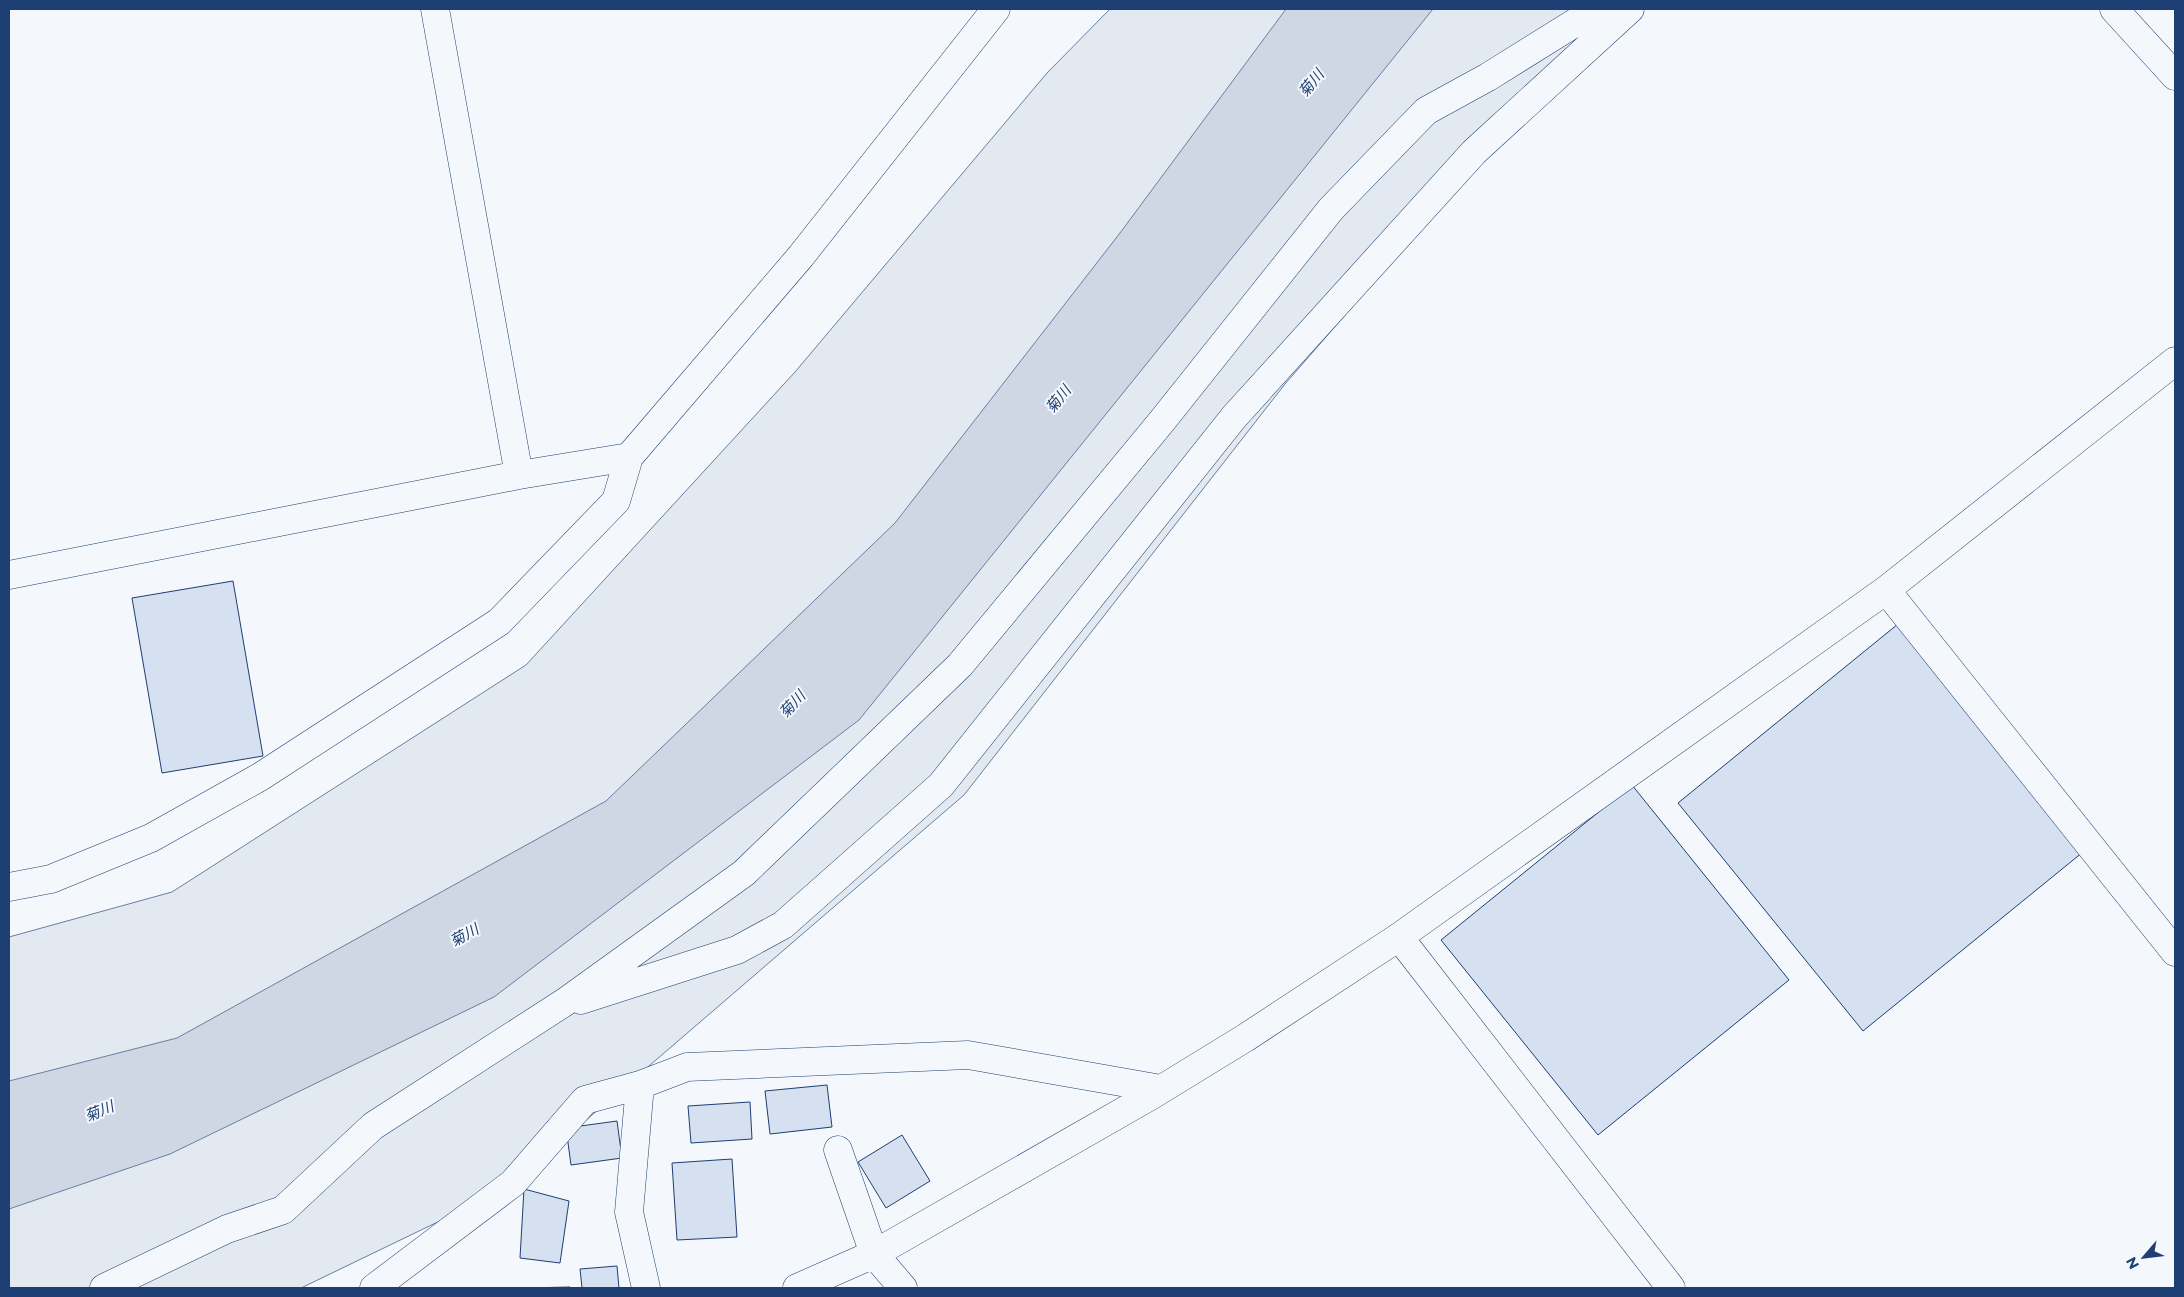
<svg xmlns="http://www.w3.org/2000/svg" width="2184" height="1297" font-family="Montserrat,'Noto Sans JP',sans-serif">
<rect width="100%" height="100%" fill="#f4f7fb"/>
<path fill="#e3e9f0" stroke="#687fa3" d="M1110 9H1612L1285 384 964 795 506 1189 301 1288H9V937L172 892 526 665 795 372 1047 73Z"/>
<path fill="#cfd7e4" stroke="#687fa3" d="M1286 9H1433L859 720 494 997 170 1154 9 1209V1081L177 1038 606 801 895 523 1120 233Z"/>
<path fill="#d5e0f0" stroke="#1d3f73" d="M233 581 263 756 162 773 132 598Z
M1898 624 2083 852 1863 1031 1678 803Z
M1632 785 1789 980 1598 1135 1441 940Z
M827 1085 832 1127 770 1134 765 1091Z
M750 1102 752 1139 691 1143 688 1106Z
M617 1121 622 1158 571 1165 566 1128Z
M902 1135 930 1181 886 1208 858 1162Z
M732 1159 737 1237 677 1240 672 1163Z
M524 1189 569 1201 560 1263 520 1258Z
M617 1266 619 1288H582L580 1269Z
M570 1287V1288H523Z"/>
<g fill="none" stroke-linecap="round" stroke-linejoin="round">
<g stroke="#1d3f73" stroke-width="29">
<path id="minor" d="M435 9 519 475
M2114 9 2175 76
M9 575 519 475 629 457
M1886 590 2175 952
M9 887 51 879 151 838 260 777 499 622 616 501 629 457 801 256 996 9
M1399 937 1671 1288
M581 1000 737 950 783 925 941 785 1234 417 1474 152 1630 9
M640 1085 687 1067 968 1055 1161 1089
M838 1150 874 1254 903 1288
M104 1288 227 1229 283 1210 373 1126 565 1002 744 873 960 665 1162 421 1331 209 1426 111 1488 77 1597 9
M374 1288 513 1183 585 1100 640 1085 629 1212 646 1288
M797 1288 874 1254 1152 1095 1245 1038 1399 937 1886 590 2175 361"/>
</g>
<use href="#minor" stroke="#f4f7fb" stroke-width="28"/>
</g>
<g text-anchor="middle" dominant-baseline="central" stroke-width="4" stroke-linejoin="round" paint-order="stroke">
<g font-size="15" font-style="italic" fill="#1d3f73" stroke="#f4f7fb">
<text transform="translate(1311 83) rotate(-51)">菊川</text>
<text transform="translate(1058 399) rotate(-51)">菊川</text>
<text transform="translate(792 704) rotate(-47)">菊川</text>
<text transform="translate(464 935) rotate(-29)">菊川</text>
<text transform="translate(99 1111) rotate(-22)">菊川</text>
</g>
</g>
<rect width="2184" height="1297" fill="none" stroke="#1d3f73" stroke-width="20"/>
<g transform="translate(2144 1257) rotate(242)" stroke="#f4f7fb" stroke-width="4" paint-order="stroke">
<path d="M0-4L9 19L0 12L-9 19Z" fill="#1d3f73"/>
<text y="-8" font-size="14" font-weight="bold" text-anchor="middle" fill="#1d3f73">N</text>
</g>
</svg>
